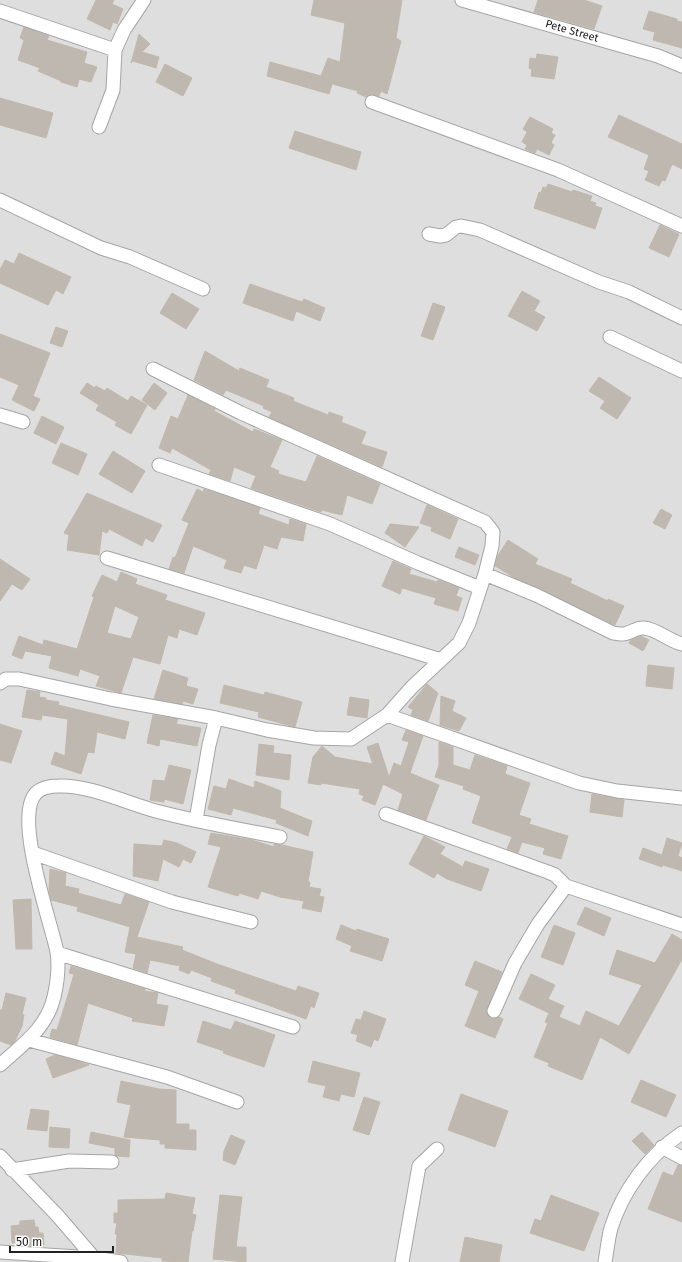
<svg xmlns="http://www.w3.org/2000/svg" width="682" height="1262" font-family="'Fira Sans',sans-serif">
<rect width="100%" height="100%" fill="#f1efe8"/>
<path fill="#dfdede" d="M0 0H682V1262H0Z"/>
<path fill="#beb8b1" stroke="#c2b8aa" fill-rule="evenodd" d="M96 0H114L112 4 123 9 117 24 113 22 110 30 87 19Z
M314 0H402L396 38 401 41 387 94 381 91 379 96 371 94 366 97 357 93 358 91 332 84 329 94 267 76 270 62 321 76 328 58 340 62 345 23 311 15Z
M538 0H584L602 6 594 29 534 12Z
M649 11 677 19V21L682 22V48L653 40 655 32 643 29Z
M24 27 49 36 47 40 87 52 84 63 97 67 91 82 79 79 77 87 61 82V81L38 71 40 68 18 60 24 40 20 38Z
M139 34 150 44 142 52 159 57 156 68 133 61 131 63Z
M537 54 558 57 554 79 531 76 532 69 529 68 530 58 536 59Z
M165 64 192 78 183 96 156 82Z
M0 98 53 113 46 138 0 125Z
M619 115 682 144V169L672 164 665 181 662 180 659 186 645 180 649 171 644 169 649 155 608 137Z
M530 117 553 129 551 133 555 135 551 143 554 145 549 155 537 149 535 153 525 149 527 145 522 142 527 132 523 129Z
M295 131 361 152 356 170 289 148Z
M548 184 572 192 573 190 592 196 590 201 596 203 595 206 602 208 595 229 534 208 539 192 541 193 543 187 546 188Z
M660 225 679 234 669 257 649 248Z
M19 253 71 277 63 294 56 290 48 305 0 283V270L5 260 14 264Z
M250 284 302 302 304 299 325 308 320 321 296 311 293 321 243 303Z
M522 291 540 301 534 311 545 317 537 331 508 316Z
M172 293 199 309 186 329 160 313Z
M433 303 445 307 433 340 421 336Z
M56 327 68 331 62 347 50 343Z
M0 334 50 353 33 396 40 399 34 411 12 400 19 385 0 377Z
M205 351 239 371 240 368 269 380 266 387 294 398 293 401 328 415 329 412 343 417 341 422 366 432 361 444 387 452 382 467 269 417 272 412 263 408 264 406 226 390 223 395 194 380Z
M599 377 631 398 617 419 600 408 605 401 589 391Z
M87 383 95 388 96 386 105 391 107 388 128 401 131 396 147 405 131 434 115 425 117 422 96 410 99 405 80 393Z
M154 383 167 393 155 410 142 400Z
M188 395 215 409 214 411 253 432 254 429 282 440 270 467 279 471 278 474 306 482 317 456 380 484 372 504 347 495 342 515 322 510 321 512 251 488 256 476 234 467 230 481 209 474 211 470 172 448 170 453 159 448 171 416 178 419Z
M42 416 64 427 56 444 34 433Z
M61 443 87 454 78 475 52 463Z
M113 451 145 471 132 493 99 474Z
M197 489 203 492 204 489 260 508 258 514 289 525 290 519 306 524 303 541 281 537 277 549 264 545 256 569 244 565 241 573 224 568 227 560 193 546 184 573 169 569 173 557 175 558 189 523 182 520Z
M87 493 162 525 153 542 145 538 142 546 109 529 107 533 102 531 99 555 67 550 69 535 64 533Z
M427 505 458 519 450 539 431 531 432 527 420 523Z
M661 509 672 515 665 529 653 523Z
M390 524 419 527 405 547 385 533Z
M508 540 538 559 535 564 572 579 570 583 608 601V599L624 606 615 625 515 578 495 566 497 557Z
M459 547 479 555 475 565 455 557Z
M0 559 30 579 22 590 12 584 0 601Z
M393 561 411 569 409 574 437 582 438 580 459 588 456 596 462 598 458 611 434 604 436 598 402 588 400 594 382 586Z
M121 572 137 579 135 584 167 595 165 600 205 613 197 635 179 629 177 638 168 635 160 664 133 657 121 693 96 686 100 676 80 669 78 676 49 668 52 656 25 651 22 659 12 655 19 636 43 645 44 640 77 649 94 597 92 596 102 575 117 582ZM115 606 139 617 131 639 107 633Z
M641 636 649 640 643 651 629 643 630 641Z
M648 665 674 668 672 689 646 686Z
M163 670 188 678 186 686 198 689 193 704 183 701 182 704 154 699Z
M427 684 438 693 428 721 411 715 413 710 408 707Z
M224 685 264 695 265 692 302 702 295 727 258 717 259 712 220 703Z
M27 690 40 692 39 697 46 698V700L59 702 58 705 129 722 125 739 97 732 94 753 88 752 81 774 51 764 55 752 65 756 68 719 42 715 41 720 22 717Z
M441 696 455 701 452 711 466 718 459 731 440 725Z
M350 697 369 700 367 718 347 715Z
M153 715 178 719 176 724 201 728 197 746 160 739 159 746 147 743Z
M0 724 22 731 11 763 0 760Z
M406 730 423 736 410 773 439 785 426 820 398 810 403 794 383 784 375 805 362 800 364 796 359 794 360 789 321 783V785L308 783 313 757 322 746 335 757 373 764 367 747 378 743 389 777 394 763 401 766 409 742 402 740Z
M439 742 453 747V765L470 770 475 755 507 766 505 774 530 783 519 815 531 819 529 824 568 836 561 859 543 854 545 848 522 842 518 853 507 849 512 837 472 823 481 796 463 789 464 786 435 777 439 765Z
M259 744 274 746 273 753 291 755 289 780 256 775Z
M169 765 191 770 183 804 164 799V802L150 800 153 780 165 781Z
M229 779 254 788 255 781 281 791 280 808 312 821 308 836 276 823 277 820 233 808 231 815 208 809 214 786 226 789Z
M592 794 624 800 622 817 590 812Z
M211 833 252 840 274 847V844L282 845 313 852 308 882H310L309 887 321 889 319 896 324 897 321 912 302 908 304 901 280 897 261 891 258 899 239 893 238 896 208 887 221 847 208 844Z
M424 836 445 847 440 854 463 867 465 861 489 869 481 891 447 879 437 873 434 878 409 864Z
M667 838 682 843 678 856 682 858V871L663 865 662 867 639 859 643 848 662 855Z
M164 840 177 843 196 852 191 863 183 859 179 867 163 859 158 881 133 876 134 844 162 846Z
M50 869 66 873 65 886 79 889 78 893 121 905 125 894 149 902 137 937 183 947 182 950 217 964 296 991 298 986 319 993 314 1008 311 1006 306 1019 235 993 236 990 211 981 212 978 191 970 189 974 179 970 180 966 150 960 147 973 133 968 136 954 125 952 130 927 77 911 78 907 51 900 49 890Z
M31 899 32 949H16L13 900Z
M585 907 611 918 604 936 577 924Z
M341 925 356 931 357 929 389 939 382 961 350 951 352 946 336 939Z
M554 925 575 933 563 965 541 957Z
M672 934 682 940V959L629 1054 600 1037 582 1080 548 1066 549 1063 534 1057 548 1023 545 1022 549 1013 519 999 531 974 555 985 548 999 564 1006 559 1017 580 1026 586 1011 619 1026 642 985 609 974 617 950 655 963Z
M475 961 502 972 486 1012 491 1018 499 1017 503 1019 495 1038 465 1026 479 991 465 985Z
M71 966 145 989V991L158 993 156 1004 168 1006 164 1026 132 1021 133 1018 88 1003 77 1045 50 1037 52 1029 57 1030 68 995 74 974 69 973Z
M6 993 26 998 22 1014 24 1015 22 1026 15 1041 11 1045 0 1041V1010H2Z
M364 1011 386 1019 378 1041 374 1039 371 1047 356 1041 358 1035 351 1033 356 1019 361 1020Z
M203 1021 231 1030 235 1021 275 1035 264 1067 223 1053 224 1051 197 1042Z
M55 1055 78 1061 89 1065 53 1078 46 1059Z
M313 1061 360 1073 354 1097 341 1094 339 1101 323 1097 326 1086 308 1082Z
M641 1080 676 1095 666 1117 631 1102Z
M121 1081 159 1089 176 1090V1124H189V1130H196V1150L165 1148V1144H160V1140L124 1137 131 1105 117 1102Z
M461 1094 508 1111 495 1147 448 1130Z
M364 1097 380 1102 369 1135 353 1130Z
M31 1109 49 1111 47 1131 27 1129Z
M50 1127 70 1129 69 1148 49 1147Z
M91 1132 130 1140 129 1157 117 1156 115 1155V1148L89 1143Z
M642 1132 654 1145 645 1154 632 1141Z
M231 1135 245 1141 235 1165 223 1160 224 1151Z
M678 1165 682 1166V1222L648 1209 663 1172 673 1176Z
M166 1193 195 1198 192 1214 196 1215 193 1231H192L188 1262 162 1261V1258L116 1253 117 1234H115L117 1223H114V1213H118V1200L165 1199Z
M220 1195 242 1197 236 1247H246V1262L213 1259Z
M551 1195 599 1213 584 1251 530 1233 535 1219 541 1221Z
M34 1220 35 1227H38L39 1233H43L44 1245 28 1246V1242L12 1243 11 1226 20 1225V1221Z
M465 1237 502 1245 499 1262H460Z"/>
<g fill="none" stroke-linecap="round" stroke-linejoin="round">
<g stroke="#a5a5a5" stroke-width="15">
<path id="minor" d="M462 0 658 56 682 66
M0 11 115 50
M372 102 558 170 682 226
M99 127 113 90 115 50 124 30 144 0
M0 200 101 248 130 257 203 289
M429 234 440 236 446 235 456 227 461 226 480 230 599 282 629 292 682 318
M610 337 682 371
M0 415 23 422
M159 465 330 524 418 563 480 588
M107 558 441 660
M485 574 536 595 613 633C631 637 633 627 644 628 657 629 669 641 682 644
M0 683 6 679H19L111 699 216 718 267 730 314 738 351 739 387 715 412 687 459 643 469 623 485 574 492 546 493 532 485 522 241 413 153 369
M387 715 579 783 617 791 682 798
M386 814 548 872 555 875 566 886 682 925
M196 820 209 745 216 718
M33 853 172 902 251 922
M57 953 293 1027
M494 1011 515 963 538 924 566 886
M29 1040 167 1077 237 1102
M0 1065C22 1045 47 1028 54 997 57 984 59 965 57 952 51 922 13 817 36 793 42 787 51 786 59 786 90 785 126 803 156 811 197 822 239 829 280 837
M662 1147 682 1158
M0 1156 57 1215 94 1258
M12 1170 69 1161 112 1162
M0 1252 94 1258 121 1262
M402 1262 419 1166 437 1149
M605 1262C607 1251 608 1239 611 1228 623 1190 649 1155 682 1133"/>
</g>
<use href="#minor" stroke="#fff" stroke-width="13"/>
</g>
<g text-anchor="middle" dominant-baseline="central" stroke-width="3.5" stroke-linejoin="round" paint-order="stroke">
<g font-size="11" fill="#212121" stroke="#fff">
<text transform="translate(572 31) rotate(16)">Pete Street</text>
</g>
</g>
<path d="M10 1246v6h103v-6" fill="none" stroke="#212121" stroke-width="2"/>
<text x="16" y="1246" font-size="12" fill="#212121" stroke="#ffffff" stroke-width="3" paint-order="stroke">50 m</text>
</svg>
